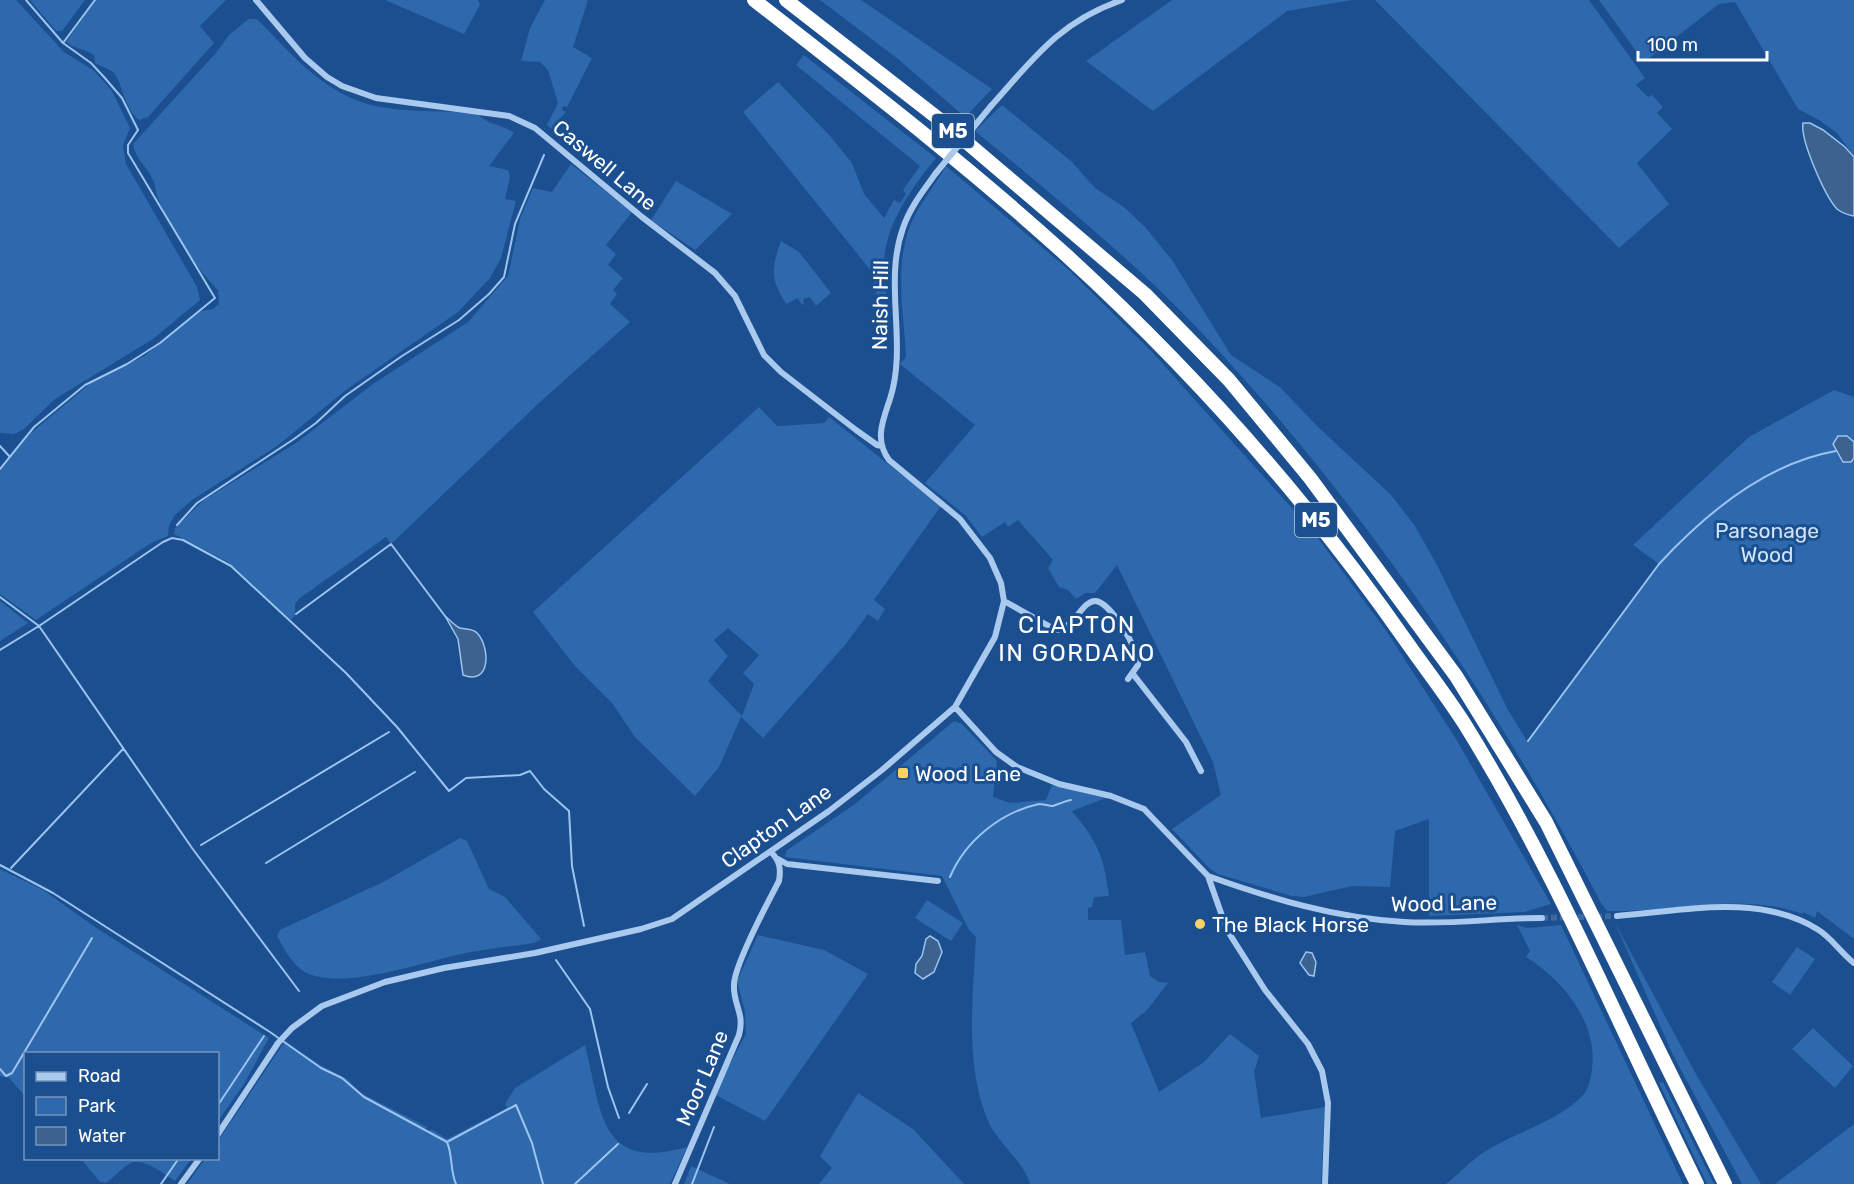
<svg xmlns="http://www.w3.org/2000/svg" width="1854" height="1184" font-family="Rubik,sans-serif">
<rect width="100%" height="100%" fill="#1b4f8f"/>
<path fill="#2e69ad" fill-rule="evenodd" d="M0 0H16L64 52 93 70 103 81 112 91 130 128 123 145 126 164 197 287 200 300 153 339 55 399 24 429 14 434 0 433Z
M30 0H85L62 31H56Z
M96 0H226L200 26 214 43 148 117 139 120C125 109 124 90 116 76 112 69 102 67 95 63L94 55C85 49 75 49 66 42Z
M385 0H478L480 5 464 34Z
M545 0H588L573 47 592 58 567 107 563 106 562 110 566 112 551 129 547 125 558 103 548 70 540 62 521 61 530 28Z
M820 0H861L992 89 965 117 898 59Z
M1172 0H1352L1287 11 1153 111 1086 61Z
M1375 0H1589L1645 78 1636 85 1648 97 1652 95 1663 107 1657 113 1672 129 1637 163 1669 204 1619 248Z
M1599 0H1854V156L1837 133 1819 120 1798 109 1735 2 1719 4 1644 62Z
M249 19H256L261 23C296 59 328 97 380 107 413 113 446 110 478 114 487 125 502 124 514 133L489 166 508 170 510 177 505 199 516 201 501 258 490 278 458 312 346 390 277 446 192 500 174 516 169 526 168 536 151 543 36 620 0 594V471L31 433 92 382 146 355 189 318 201 311 213 309 219 304 218 290C196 269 170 227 158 198 155 192 156 185 153 180 147 166 135 159 133 144L215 54 230 34Z
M804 55 936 158C911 189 882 228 884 270 884 284 887 298 889 311H880L872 272 743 112 778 82 830 136 852 163 864 194 884 218 894 200 900 203 906 194 903 190 920 166 796 65Z
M1002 105 1072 162 1095 188 1124 207 1145 227 1172 260 1231 355 1281 388 1316 425 1391 495 1415 526 1438 567 1508 710 1527 741 1659 564 1633 545 1749 437 1834 390 1854 397V442L1847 436 1851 462 1854 458V939L1817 911 1815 918 1803 912V914C1738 891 1674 913 1607 911L1601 903C1497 704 1370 515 1218 350 1144 269 1059 200 975 131Z
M571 164 632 212 606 245 616 254 608 265 623 278 613 290 617 294 610 304 630 322 540 402 391 544 386 537 300 598 295 604V615L291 620 228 562 174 534 175 528 204 500 296 443 373 384 468 322 508 276 520 219 533 188 552 192Z
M946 166 1069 270 1153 353 1315 534 1387 632 1456 739 1551 904 1524 912 1429 916V819L1395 831 1390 887 1352 886 1304 897 1292 896 1218 874 1209 868 1172 829 1221 795 1213 762 1117 565 1095 593H1085L1076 599 1068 590 1059 587 1048 568 1053 560 1018 520 1008 527 1005 522 982 537 965 515 925 483 975 425 900 364 906 357C904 313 894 268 910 226 918 205 935 186 946 166Z
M676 181 732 214 695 250 651 220Z
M781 241 799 252 831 293 816 306 810 297 803 299 804 304 802 305 798 298 786 304C770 278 771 270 781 241Z
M759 407 777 426H782L824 423 829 417 941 506 874 600 885 609 878 621 868 614 845 645 763 738 741 717 719 767 695 796 635 737 612 703 575 666 533 612ZM728 628 759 655 743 673 754 684 742 716 708 681 728 656 714 640Z
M0 601 28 623 0 641Z
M954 721 962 724 997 761 993 797 1010 803 1046 800 1052 785 1106 798 1072 811C1097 841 1104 856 1109 896L1094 897 1092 907 1088 908V920H1121L1125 955 1145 952 1150 976 1159 982 1168 983 1147 1010 1131 1023 1159 1092 1204 1062 1230 1034 1259 1056 1254 1072 1261 1118 1325 1107 1321 1184H1030C1024 1162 999 1144 989 1123 964 1066 973 999 976 937L969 930 942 876 785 857 786 851 855 804Z
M460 838 467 841 489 889 505 897 541 939 534 943C513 946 491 948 471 952 428 960 348 990 309 974 294 968 284 949 277 936L280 930 385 881Z
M0 869 43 890 98 929 269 1038 244 1084 218 1121V1054H26L25 1096 9 1078 0 1076Z
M927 900 963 923 951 941 915 918Z
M1614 921 1697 1076 1761 1184H1742L1673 1055Z
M1517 925 1527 928 1561 925 1683 1184H1446C1460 1173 1473 1158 1489 1149 1519 1131 1559 1121 1583 1095 1589 1089 1591 1077 1592 1069 1598 1023 1564 981 1526 957L1530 951Z
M758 935 824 950 868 974 765 1121 714 1094 746 1034 745 1012 737 981Z
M1797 947 1815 959 1790 995 1772 982Z
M1813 1028 1853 1066 1835 1088 1792 1049Z
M285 1041 320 1065 347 1079 361 1093 427 1127 425 1131 428 1134 431 1129 447 1139 507 1108 505 1104 515 1088 585 1045C602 1112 599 1172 687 1147L670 1184H187L205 1159 218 1158V1141Z
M1663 1082 1714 1184H1707L1659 1083Z
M858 1093 913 1129 964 1184H819L832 1168 820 1156Z
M1854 1124V1184H1775Z
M81 1159H191L175 1181C164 1174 142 1156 129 1164 121 1169 114 1177 106 1183L100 1182Z
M691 1166 730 1184H684Z"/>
<path fill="#3c6290" stroke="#9cc4f0" stroke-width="1.5" d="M1803 123H1810L1823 130 1845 147 1854 157V216C1848 215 1842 213 1837 209 1825 196 1800 140 1803 123Z
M1838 436H1847L1854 442V458L1851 462H1843L1833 444Z
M445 616C450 620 455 626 460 628 467 630 473 628 478 634 490 648 491 686 463 675L458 639Z
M930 936 938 941 942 952 934 972 923 979 915 973 916 964 922 956 926 939Z
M1306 952 1312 953 1316 962 1314 976 1309 975 1300 963Z"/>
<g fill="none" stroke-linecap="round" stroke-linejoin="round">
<path stroke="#9cc4f0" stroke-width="2" d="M63 43 95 0
M0 446 10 457
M0 469 34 427 85 385 127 364 160 343 215 298 128 153V145L138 130 122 98 104 77 91 63 63 43 26 0
M177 525 197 503 294 439 316 423 345 396 402 356 459 320 489 294 504 277 515 224 544 155
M0 597 39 626 163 542 172 538 183 540 231 566 346 673 397 727 449 791 466 778 520 775 530 771 544 789 569 811 572 866 584 926
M296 614 391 544 445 616
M0 650 39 626 192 848 299 991
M1528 741 1659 564C1706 513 1767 463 1836 451
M201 845 389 732
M266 863 415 772
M0 865 53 893 270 1032 321 1068 342 1078 364 1097 447 1142C453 1156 450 1171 456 1184
M11 868 123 749
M950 877C965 841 1001 812 1039 804 1044 804 1048 806 1053 806 1059 804 1065 801 1071 800
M556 960 590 1009 608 1087 619 1118
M0 1069 6 1076 12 1073 92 938
M218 1105 264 1036
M629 1113 647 1084
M447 1142 516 1105 532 1143 543 1184
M161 1184 179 1158
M575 1184 618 1144
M692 1184 714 1127"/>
<path stroke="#3d69a0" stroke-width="6" stroke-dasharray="6 3" stroke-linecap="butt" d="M1542 918 1617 916"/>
<path stroke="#a9c9ee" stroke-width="6" d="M256 0 305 58 327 77 342 86 376 98 509 116 535 128 642 217 715 273 735 296 764 355 781 372 856 430 877 445 882 446
M991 106C1034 58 1059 22 1122 0
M1004 601 1056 630C1075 628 1082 600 1096 601 1111 603 1140 651 1138 665L1128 679
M1133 674 1186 742 1201 771
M955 707 996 752 1017 767 1059 784 1111 796 1144 809 1208 876 1227 930 1265 990 1308 1044 1322 1071 1328 1103 1325 1184
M778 859 787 864 938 881
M1208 876C1272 899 1336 918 1404 922 1450 925 1496 918 1542 918
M1617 916C1682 911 1758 893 1817 929 1831 937 1841 953 1854 963
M218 1134 278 1043 292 1028 322 1006 385 982 444 968 535 953 641 929 672 919 829 811 882 770 955 707 995 637 1004 601 1001 583 990 558 960 519 889 460C874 440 883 420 890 399 908 343 883 284 903 228 910 207 924 190 936 173
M181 1184 200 1158
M675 1184 739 1035C745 1013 733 1005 734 985 734 965 768 902 779 881 781 869 780 861 771 852"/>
<path stroke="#fff" stroke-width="14" d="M754 0C859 82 966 164 1065 254 1192 370 1307 499 1406 641 1425 668 1446 695 1464 723 1556 871 1620 1029 1697 1184
M786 0 944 123 1145 294 1229 380 1310 478 1456 676 1546 822 1725 1184"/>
<path stroke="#a9c9ee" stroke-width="6" d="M936 173 991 106"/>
</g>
<g fill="#ffd166" stroke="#1b4f8f" stroke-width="2">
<rect x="897" y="767" width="12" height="12" rx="3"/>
<circle cx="1200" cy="924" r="6"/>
</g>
<g text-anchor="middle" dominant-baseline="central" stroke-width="6" stroke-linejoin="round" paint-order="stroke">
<g fill="#1b4f8f" stroke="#bbcadd" stroke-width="1.5">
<rect x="932" y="114" width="42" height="34" rx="4.5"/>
<rect x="1295" y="503" width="42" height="34" rx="4.5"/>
</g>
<g font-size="20" font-weight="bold" fill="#fff">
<text x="953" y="131">M5</text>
<text x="1316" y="520">M5</text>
</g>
<g font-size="21" fill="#fff" stroke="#1b4f8f">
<text transform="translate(605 165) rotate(40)">Caswell Lane</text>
<text transform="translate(880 305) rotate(-89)">Naish Hill</text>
<text transform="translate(776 826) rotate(-35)">Clapton Lane</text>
<text transform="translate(1444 903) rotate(-1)">Wood Lane</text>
<text transform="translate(702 1078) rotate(-67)">Moor Lane</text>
</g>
<g font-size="21" fill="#cfe3fa" stroke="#1b4f8f">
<text x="1767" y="530">Parsonage<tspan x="1767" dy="24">Wood</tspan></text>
</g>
<g font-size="21" fill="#fff" stroke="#1b4f8f" text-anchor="start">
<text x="915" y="773">Wood Lane</text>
<text x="1212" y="924">The Black Horse</text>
</g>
<g font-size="24" letter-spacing="1.5" fill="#fff" stroke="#1b4f8f">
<text x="1077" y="625">CLAPTON<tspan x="1077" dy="28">IN GORDANO</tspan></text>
</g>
</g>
<rect x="24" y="1052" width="195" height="108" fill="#1b4f8f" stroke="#7695bc" stroke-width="1.5"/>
<rect x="36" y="1072" width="30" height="9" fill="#a9c9ee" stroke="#7695bc" stroke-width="1.5"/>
<text x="78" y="1082" font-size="18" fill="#ffffff">Road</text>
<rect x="36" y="1097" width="30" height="18" fill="#2e69ad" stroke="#7695bc" stroke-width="1.5"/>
<text x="78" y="1112" font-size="18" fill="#ffffff">Park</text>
<rect x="36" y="1127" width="30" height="18" fill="#3c6290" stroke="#7695bc" stroke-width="1.5"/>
<text x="78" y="1142" font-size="18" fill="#ffffff">Water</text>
<path d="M1638 51v9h129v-9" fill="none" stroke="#ffffff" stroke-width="3"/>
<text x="1647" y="51" font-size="18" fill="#ffffff" stroke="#1b4f8f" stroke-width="4.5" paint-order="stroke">100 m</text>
</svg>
